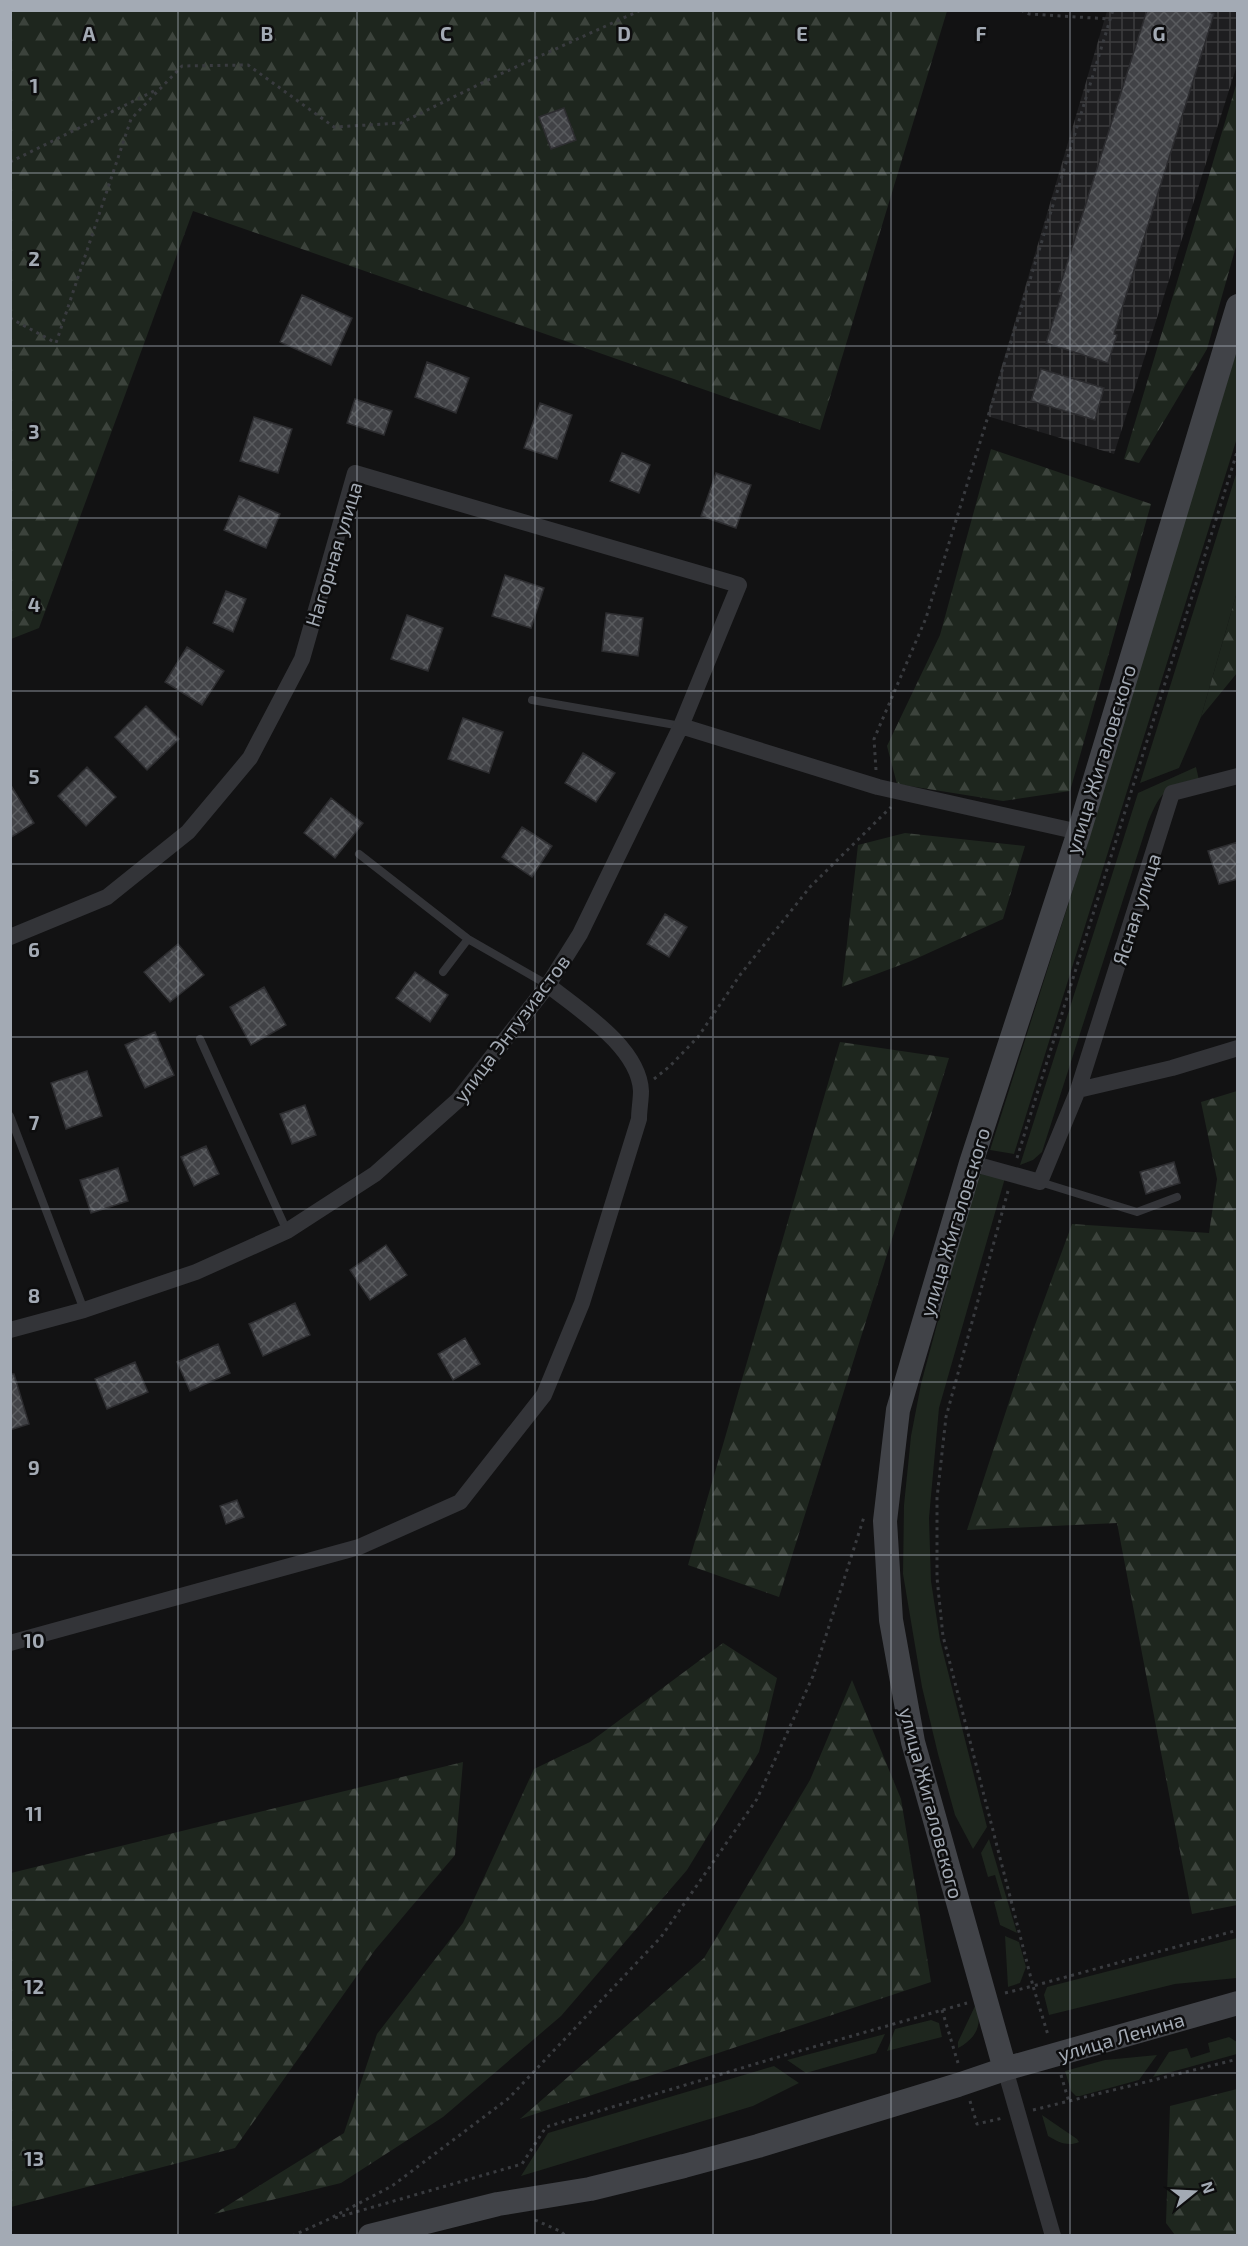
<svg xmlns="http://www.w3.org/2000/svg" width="1248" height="2246" font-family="'Exo 2',sans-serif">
<defs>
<pattern id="industrial-grid" width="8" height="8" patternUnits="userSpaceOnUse" patternTransform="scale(1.5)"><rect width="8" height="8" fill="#1e1e20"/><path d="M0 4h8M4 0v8" fill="none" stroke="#3c3c3e"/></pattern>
<pattern id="forest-firs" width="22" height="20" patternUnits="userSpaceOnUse" patternTransform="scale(1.5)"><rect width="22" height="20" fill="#1e261e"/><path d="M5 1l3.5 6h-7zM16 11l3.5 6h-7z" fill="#3c433c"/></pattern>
<pattern id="building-cross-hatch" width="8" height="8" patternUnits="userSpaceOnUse" patternTransform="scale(1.5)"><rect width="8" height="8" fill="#414246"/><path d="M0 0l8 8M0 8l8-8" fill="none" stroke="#595b5e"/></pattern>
</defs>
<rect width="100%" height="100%" fill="#121213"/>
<path fill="url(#industrial-grid)" d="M1107 11H1237V65L1114 454 987 416Z"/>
<path fill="#1e261e" d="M1237 350V438L1014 1154 990 1150 1088 842 1200 469Z
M1237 471V592L1201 717 1179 768 1140 783Z
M1196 767 1199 780C1164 791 1162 788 1148 822L1042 1152 1033 1160 1020 1165 1138 793Z
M983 1172 1005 1178 939 1408 929 1518 931 1581 940 1640 987 1827 973 1849 955 1815 938 1754 922 1687 903 1574 904 1505 911 1436 921 1384 976 1179Z
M989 1839 1017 1933 1000 1925 994 1902 1002 1899 995 1875 988 1877 981 1853Z
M1005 1936 1019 1942 1026 1967 1020 1983 1008 1987Z
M1237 1938V1978L1175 1984 1049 2015 1044 1995 1047 1987Z
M975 2006C984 2023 976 2039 958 2048V2042Z
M931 2020 939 2023 942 2037 887 2051 895 2029Z
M885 2034 876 2053 806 2073 787 2060Z
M1229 2037 1237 2042V2054L1153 2077 1169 2052 1187 2048 1191 2058 1210 2052 1208 2043Z
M1157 2055 1139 2080 1080 2096H1076L1071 2091 1065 2071 1105 2060Z
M774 2066 799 2083 753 2106 521 2176 548 2133Z
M1042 2115 1077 2139 1079 2142C1068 2147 1058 2142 1048 2136Z"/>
<path fill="url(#forest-firs)" d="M11 11H947L820 430 193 211 39 628 11 639Z
M1237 82V243L1207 349 1139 463 1124 459Z
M991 449 1151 504 1070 791 1003 801 897 784 887 746 940 635Z
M1237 592V673L1201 717Z
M905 833 1025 846 1003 919 911 961 842 987 858 845Z
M840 1042 949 1058 779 1597 688 1565Z
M1237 1091V1905L1192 1914 1117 1523 967 1530 1028 1344 1072 1224 1209 1233 1217 1179 1201 1102Z
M723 1643 777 1678 759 1752 687 1870 561 2016 443 2117 341 2183 214 2214 344 2133 377 2034 463 1923 534 1769 590 1742Z
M852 1680 901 1799 931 1982 520 2119 704 1958 810 1780Z
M463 1762 455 1855 375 1950 235 2148 11 2207V1873Z
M1237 2089V2235H1175L1166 2223 1170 2106Z"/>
<path fill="url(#building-cross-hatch)" stroke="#2c2c2f" stroke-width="1.5" d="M1147 10H1203L1214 14 1114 334 1117 335 1108 363 1046 343 1062 293 1058 292Z
M564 108 576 140 551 149 539 117Z
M302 295 352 318 331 365 280 342Z
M427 362 469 378 456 413 415 397Z
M1041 369 1104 388 1095 420 1031 401Z
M355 399 392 411 384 435 347 423Z
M540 403 572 415 557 459 524 448Z
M254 417 292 429 278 473 240 461Z
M622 453 650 465 639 493 610 481Z
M716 473 751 485 736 528 701 516Z
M239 496 280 514 266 548 224 530Z
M505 575 544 588 531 628 492 616Z
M226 591 246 599 233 632 213 623Z
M606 613 643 618 638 656 602 651Z
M407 615 443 628 428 671 391 659Z
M187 647 224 671 202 705 165 682Z
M146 706 179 739 147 770 115 737Z
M463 718 503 732 489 773 448 759Z
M583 753 615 773 596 802 565 783Z
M87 767 116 797 86 826 58 796Z
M10 784 34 823 10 838Z
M331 798 363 823 335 858 304 833Z
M522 827 552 846 532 877 502 857Z
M1238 842V879L1219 884 1208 851Z
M665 914 687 927 669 957 647 944Z
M178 944 204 975 170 1002 144 972Z
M415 972 448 995 430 1022 396 998Z
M264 987 286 1025 251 1045 230 1007Z
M155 1032 174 1075 145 1088 125 1045Z
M87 1071 102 1116 66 1129 51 1083Z
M305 1105 316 1135 292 1144 280 1114Z
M206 1146 219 1174 194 1186 181 1157Z
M1174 1162 1180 1183 1146 1194 1140 1172Z
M118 1168 128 1201 91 1213 80 1180Z
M386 1245 407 1275 370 1300 350 1270Z
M295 1303 310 1335 263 1356 249 1324Z
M465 1338 480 1364 453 1380 438 1354Z
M218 1344 230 1373 190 1391 177 1362Z
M135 1362 148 1392 107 1409 95 1379Z
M10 1374H14L29 1424 10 1430Z
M237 1500 244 1517 226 1524 220 1506Z"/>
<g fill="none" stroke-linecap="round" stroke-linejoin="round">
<path stroke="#393b3f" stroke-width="3" stroke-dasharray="3 4.5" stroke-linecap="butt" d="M1021 10 1029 14 1109 19
M10 162 158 89
M10 318 56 343 131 119 182 66 248 65 334 127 401 123 494 77 641 10
M876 770 874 739 926 618 1113 10
M654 1079 670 1066 698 1037 740 975 810 887 891 807
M1017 1158 1238 449
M1008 1191 946 1417 937 1498V1578L943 1636 1033 1986 1238 1930
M1005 1993 1033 1986 1048 2035
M942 2010 958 2063
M1061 2075 1069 2102
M970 2101 977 2124 1003 2118
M1033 2110 1238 2059
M335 2218 522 2164 546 2127 775 2058 967 2003
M535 2220 560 2231 566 2236
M292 2236 327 2220 392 2186 509 2098 661 1937 757 1799 813 1676 864 1517"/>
<path stroke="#333438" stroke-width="8" d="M532 700 681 726
M359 854 468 939 548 985
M443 972 468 939
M200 1039 287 1231
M10 1116 84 1310
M1040 1182 1137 1212 1177 1197"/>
<path stroke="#333438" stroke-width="16" d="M681 726 878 787 1079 832
M10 937 107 897 188 832 250 758 302 659 355 473 739 585 681 726 580 934 548 985 458 1100 375 1174 287 1231 196 1272 84 1310 10 1330
M1078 1090 1172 1068 1238 1048
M971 1163 1040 1182 1078 1090 1172 793 1238 776
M10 1643 359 1547 460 1502 544 1395 582 1303 639 1119C639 1110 641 1100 641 1091 639 1047 579 1010 548 985
M1005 2069 1053 2236"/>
<path stroke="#414348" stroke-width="24" d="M1005 2069 913 1742 891 1620 885 1521 898 1410 971 1163 1079 832 1238 306
M370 2236 498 2204 590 2189 684 2166 758 2146 958 2085 1005 2069 1238 2003"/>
</g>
<path fill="none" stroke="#a3aab4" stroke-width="1.5" stroke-opacity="0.55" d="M178 10V2236M357 10V2236M535 10V2236M713 10V2236M891 10V2236M1070 10V2236M10 173H1238M10 346H1238M10 518H1238M10 691H1238M10 864H1238M10 1037H1238M10 1209H1238M10 1382H1238M10 1555H1238M10 1728H1238M10 1900H1238M10 2073H1238"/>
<g text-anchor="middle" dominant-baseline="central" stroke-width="5" stroke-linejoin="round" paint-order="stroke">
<g font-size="20" fill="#a3aab4" stroke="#0d0d0e">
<text transform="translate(333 554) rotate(-73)">Нагорная улица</text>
<text transform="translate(1100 759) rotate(-73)">улица Жигаловского</text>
<text transform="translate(1136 909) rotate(-72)">Ясная улица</text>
<text transform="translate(511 1028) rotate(-53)">улица Энтузиастов</text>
<text transform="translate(954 1222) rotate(-73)">улица Жигаловского</text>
<text transform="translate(932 1803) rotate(75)">улица Жигаловского</text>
<text transform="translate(1121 2036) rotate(-16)">улица Ленина</text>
</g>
</g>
<g font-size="20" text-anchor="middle" font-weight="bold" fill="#a3aab4" stroke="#0d0d0e" stroke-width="5" stroke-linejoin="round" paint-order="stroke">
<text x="89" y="41">A</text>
<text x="267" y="41">B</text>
<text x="446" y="41">C</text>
<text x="624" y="41">D</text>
<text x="802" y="41">E</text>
<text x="981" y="41">F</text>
<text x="1159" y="41">G</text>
<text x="34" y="93">1</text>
<text x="34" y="266">2</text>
<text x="34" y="439">3</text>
<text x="34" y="612">4</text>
<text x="34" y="784">5</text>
<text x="34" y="957">6</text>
<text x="34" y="1130">7</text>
<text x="34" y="1303">8</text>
<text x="34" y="1475">9</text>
<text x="34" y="1648">10</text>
<text x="34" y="1821">11</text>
<text x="34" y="1994">12</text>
<text x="34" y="2166">13</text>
</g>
<rect width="1248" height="2246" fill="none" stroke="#a3aab4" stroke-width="24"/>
<g transform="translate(1194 2192) rotate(72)" stroke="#0d0d0e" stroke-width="4.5" paint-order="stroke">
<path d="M0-4.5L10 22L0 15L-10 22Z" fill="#a3aab4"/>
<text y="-9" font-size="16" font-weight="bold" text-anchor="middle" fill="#a3aab4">N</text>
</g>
</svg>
